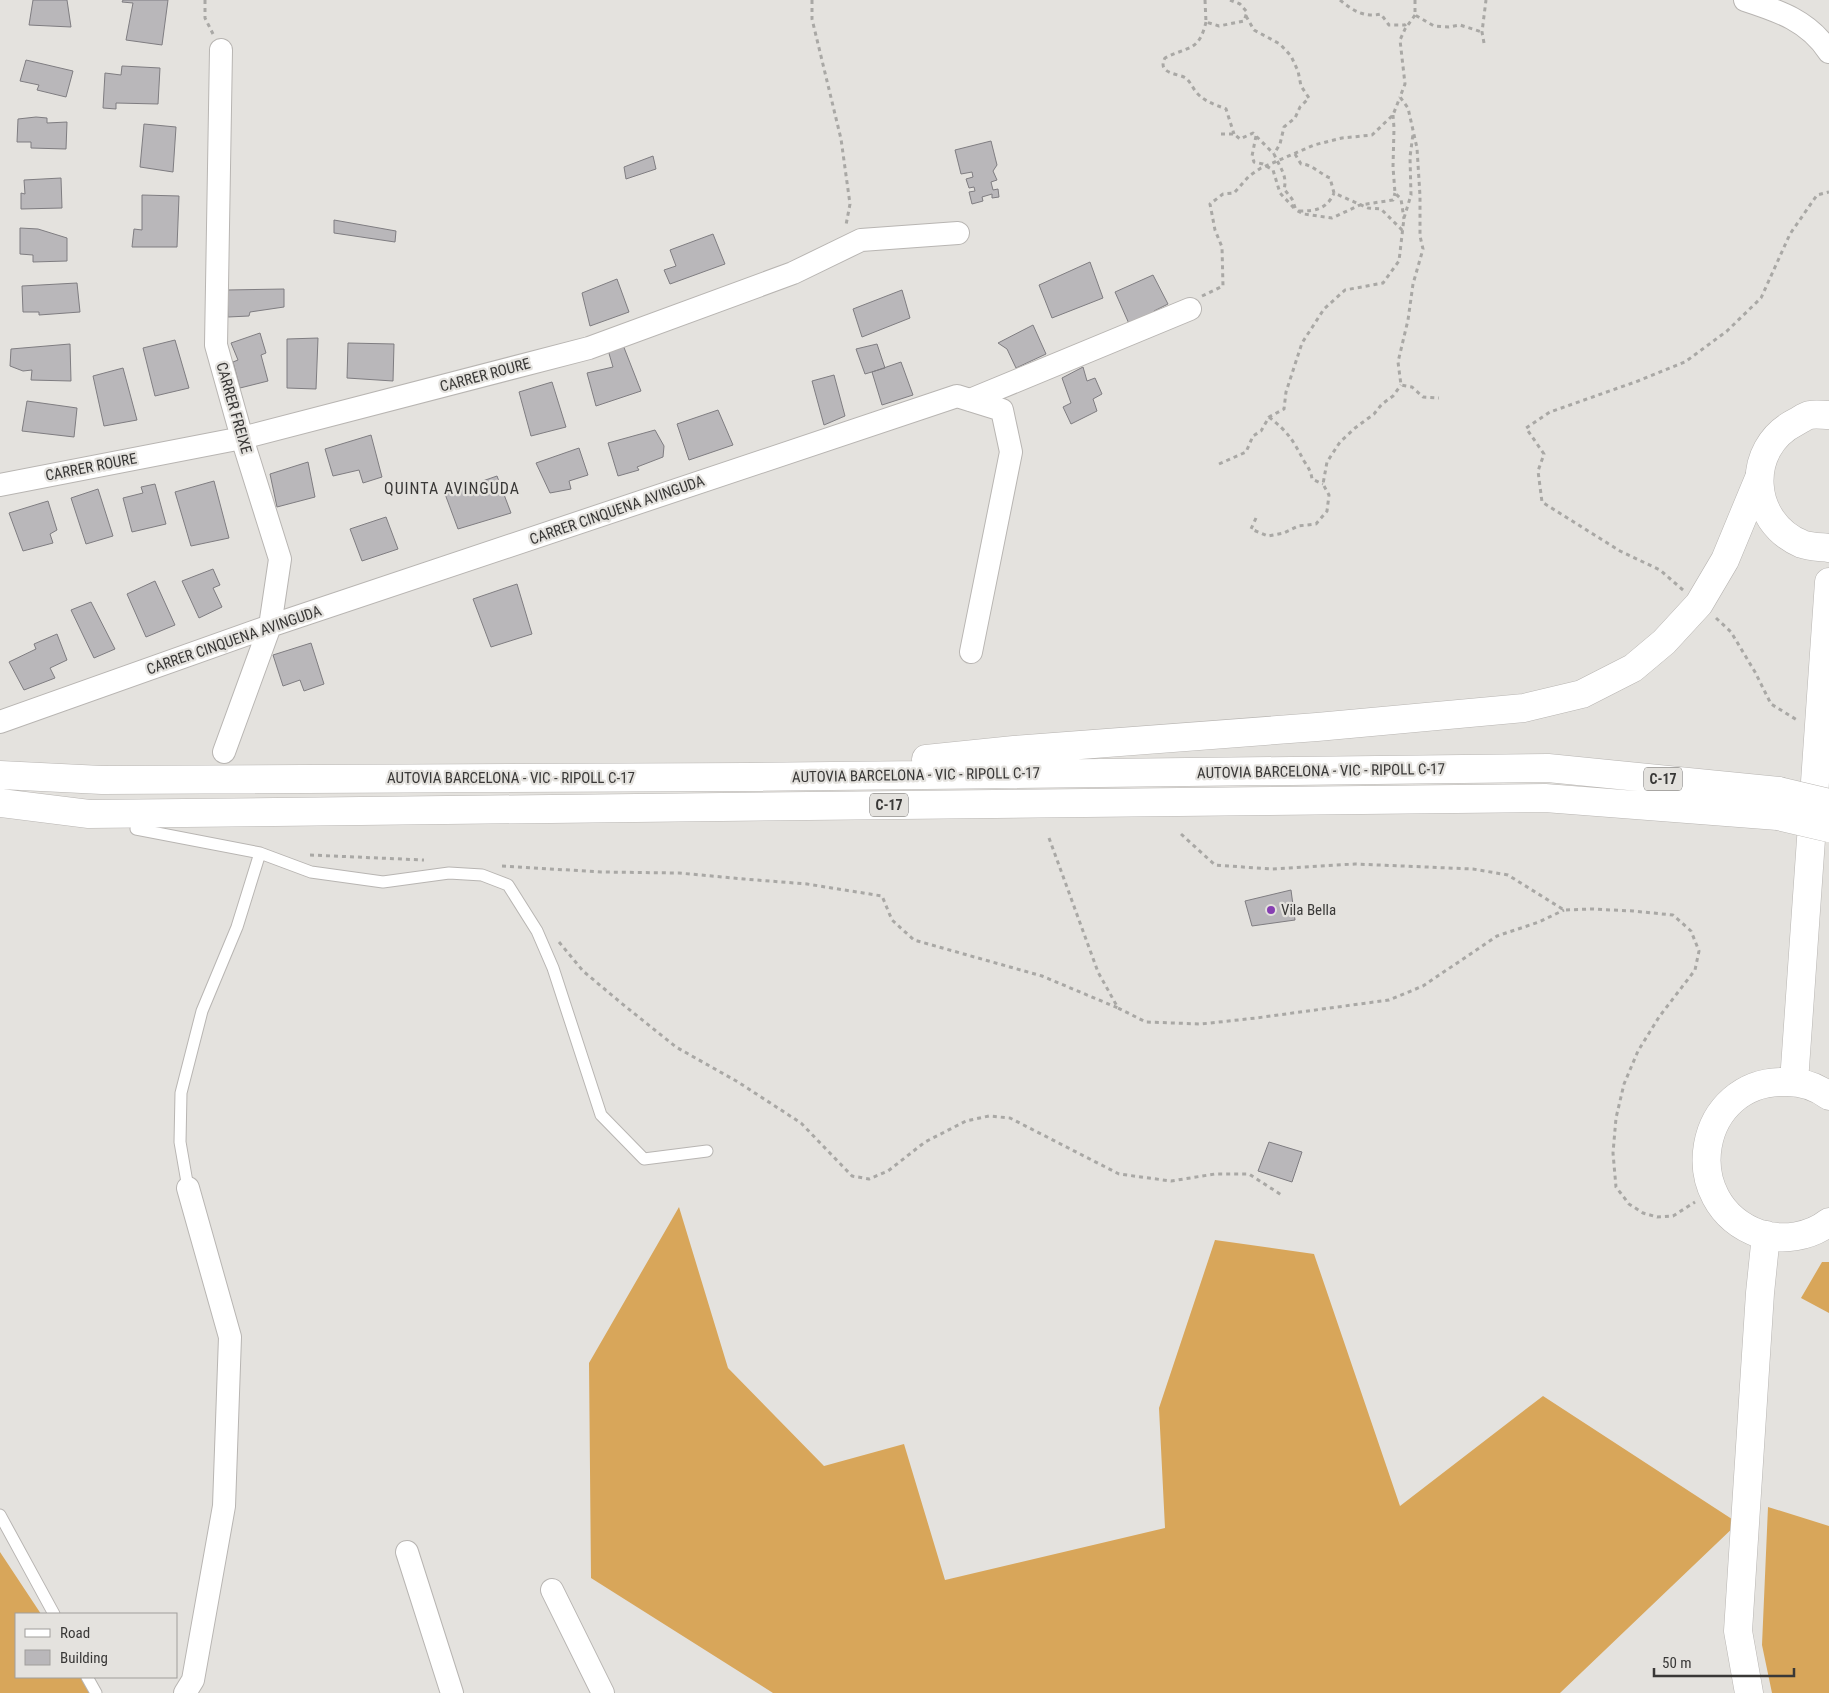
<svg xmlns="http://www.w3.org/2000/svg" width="1829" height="1693" font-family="'Roboto Condensed',sans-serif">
<rect width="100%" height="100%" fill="#e4e2de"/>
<path fill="#d8a65a" d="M679 1207 728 1368 824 1466 904 1444 945 1580 1165 1528 1159 1408 1215 1240 1314 1254 1400 1506 1543 1396 1738 1523 1560 1693H773L591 1578 589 1363Z
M1822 1262H1829V1313L1801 1298Z
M1768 1507 1829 1526V1693H1772L1762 1645Z
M0 1552 41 1614H16V1677H82L92 1693H0Z"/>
<path fill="#b9b7ba" stroke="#7f7d81" d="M33 0H67L71 27 29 25Z
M123 0H168L162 45 126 40 133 3 122 2Z
M26 60 73 71 66 97 37 90 39 85 20 81Z
M122 66 160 68 158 104 116 103V109L103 108 105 73 121 75Z
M36 117 47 118V123L67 122 66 149 31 148V142H17L18 119Z
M144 124 176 127 173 172 140 167Z
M991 141 997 165 993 171 997 180 991 182 993 190 998 189 999 197 992 198V194L982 197 983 201 972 204 969 192 975 191 974 187 969 188 966 179 973 177 972 172 961 174 955 150Z
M653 156 656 169 626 179 624 167Z
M61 178 62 208 21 209V193L25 194 24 180Z
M142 195 179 196 177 247H132L134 229 142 230Z
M334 220 396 231 395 242 334 233Z
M20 228 38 229 67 238V261L33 262V255L20 254Z
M713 234 725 264 670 284 664 270 676 266 670 250Z
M1090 262 1103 298 1052 318 1039 285Z
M1153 275 1168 304 1154 311 1155 316 1130 326 1115 292Z
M617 279 629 312 590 326 582 293Z
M77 283 80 312 39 315V312H23L22 286Z
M284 289V307L250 312 249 316 228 317 227 290Z
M902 290 910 318 862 337 853 309Z
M1033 325 1046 354 1016 368 1007 349 998 343Z
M260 333 266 353 261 355 268 381 240 388 233 362 238 360 231 343Z
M318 338 316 389 287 388V339Z
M175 340 189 388 155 396 143 348Z
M348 343 394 344 393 381 347 378Z
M70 344 71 381 31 380 32 370 23 371 10 366 11 349Z
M877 344 885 368 865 374 856 349Z
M623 345 641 391 596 406 587 373 613 367 608 350Z
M901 362 913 395 882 405 872 372Z
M1083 367 1087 381 1095 378 1102 394 1093 399 1097 411 1071 424 1063 407 1071 403 1062 378Z
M123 368 137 420 104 426 93 376Z
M834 375 845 416 824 425 812 381Z
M552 382 566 427 531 436 519 392Z
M27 401 77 408 74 437 22 431Z
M718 410 733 445 689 460 677 424Z
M655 430 664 446 663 457 637 467 639 470 618 476 608 443Z
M371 435 382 477 363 483 359 470 333 476 325 449Z
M579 448 588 475 569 481 571 489 550 493 536 463Z
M308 462 315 497 277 507 270 474Z
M497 476 511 513 458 529 445 494Z
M214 481 229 538 191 546 175 492Z
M155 484 166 524 132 532 123 498 143 493 141 487Z
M98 489 113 536 86 544 71 498Z
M48 501 57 530 50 534 53 543 23 551 9 513Z
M386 517 398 549 362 561 350 529Z
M213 569 220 585 213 588 222 607 199 618 182 581Z
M155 581 175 625 146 637 127 594Z
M517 584 532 634 491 647 473 599Z
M91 602 115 649 94 658 71 610Z
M57 634 67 660 50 668 55 678 24 690 9 662 36 649 34 644Z
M311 643 324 684 304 691 300 680 283 686 273 655Z
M1291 890 1295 920 1252 926 1245 901Z
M1269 1142 1302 1152 1292 1182 1258 1171Z"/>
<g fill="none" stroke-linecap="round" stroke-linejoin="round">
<g stroke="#b8b5b2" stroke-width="13">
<path id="lane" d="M136 829 260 853 237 927 202 1011 181 1093 180 1142 188 1188
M260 853 311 872 383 882 449 873 482 875 508 885 537 931 553 968 601 1115 644 1159 707 1151
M0 1515 54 1614
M87 1677 96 1693"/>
</g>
<g stroke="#b8b5b2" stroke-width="24">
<path id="street" d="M1745 0C1779 11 1809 21 1829 52
M221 50 216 345 242 438 280 559 270 626 224 752
M970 400 1190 309
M0 485 242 438 589 348 793 273 861 240 958 233
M0 722 270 626 957 396 1002 410 1011 452 971 652
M407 1552 452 1693
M552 1590 603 1693
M185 1693 193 1680 224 1506 230 1337 188 1188"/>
</g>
<g stroke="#b8b5b2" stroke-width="29">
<path id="secondary" d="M1829 415C1823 415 1816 414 1810 415 1805 416 1800 420 1796 422 1744 448 1749 522 1802 544 1810 547 1821 547 1829 548
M1794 1082 1829 582
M1829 1096C1817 1087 1802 1082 1787 1082 1697 1078 1675 1204 1760 1234 1783 1241 1810 1237 1829 1222
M1749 1693 1738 1631 1760 1293 1766 1235"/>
</g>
<g stroke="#b8b5b2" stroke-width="29">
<path id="highway" d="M926 759 1014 750 1317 727 1524 708 1582 694 1633 668 1664 642 1699 604 1725 560 1759 478
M0 775 102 780 748 777 1548 768 1779 791
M0 803 89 814 1545 798 1778 816"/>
</g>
<path stroke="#a9a8a5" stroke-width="3" stroke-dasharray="4 4" stroke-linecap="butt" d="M205 0V18L213 34
M812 0V19L841 139 850 204 846 225
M1205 0 1206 22 1219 26 1244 21 1247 12 1240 4 1230 0
M1340 0C1352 10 1364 18 1381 14L1389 25H1405L1408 22
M1415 0V15L1434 26 1449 27 1460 25 1482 32
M1415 15 1405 29 1400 40 1405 84 1400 97 1408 108 1417 148 1420 196V236L1423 249 1413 284 1408 320 1398 362 1401 385 1412 387 1423 397 1439 398
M1246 16 1254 30 1280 44 1291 56 1298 71 1301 86 1309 98 1300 107 1295 118 1284 127 1280 144 1274 154C1279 166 1288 176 1284 189L1292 199 1296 210 1304 214 1332 218 1360 205 1393 200 1395 193
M1206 22C1199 52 1188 46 1165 58 1156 75 1181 73 1187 79 1190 82 1193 88 1196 92 1205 102 1214 104 1226 109L1234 134
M1484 43 1482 32 1486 0
M1393 115 1394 128 1393 167 1395 193 1401 199 1404 219
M1221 134H1234L1240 139 1253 133 1274 154
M1256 136 1252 156 1254 162 1263 164 1273 170 1280 193 1294 208
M1295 154 1301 164C1312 164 1320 174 1330 178L1334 193 1368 208 1381 209 1403 231
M1299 211C1316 211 1327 209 1334 193
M1202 296 1223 286 1222 247 1215 230 1210 204 1223 194 1234 193 1249 176 1261 168 1314 145 1342 138 1372 135 1393 115 1400 97
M1269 417C1288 432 1293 440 1304 461 1308 467 1311 471 1312 479L1323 484
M1219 464 1246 452 1253 436 1261 431 1269 417 1284 409 1286 392 1302 343 1324 309 1345 290 1383 283 1399 261 1404 218 1411 195 1410 157 1413 134
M1256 518 1251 529 1268 536 1284 533 1298 526 1316 524 1327 511 1329 495 1323 484 1327 462 1340 442 1355 428 1374 414 1382 404 1393 396 1401 385
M1683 590 1660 570 1620 551 1542 502 1538 471 1544 454 1526 428 1550 412 1638 381 1685 362 1727 331 1761 298 1790 234 1817 195 1829 192
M1716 618 1731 632 1755 672 1771 704 1797 720
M1181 834 1215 865 1271 869 1355 864 1473 869 1508 875 1564 910 1592 909 1633 911 1673 915 1691 931 1699 951 1695 970 1659 1017 1638 1051 1624 1084 1616 1118 1613 1153 1616 1187 1629 1204 1643 1213 1657 1217 1673 1216 1695 1202
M1049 838 1098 972 1118 1008 1146 1022 1201 1024 1256 1018 1389 1000 1423 986 1497 936 1539 922 1564 910
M310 855 424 860
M502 866 601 872 679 873 744 879 807 884 882 896 892 920 914 940 1042 976 1118 1008
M559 942 583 971 620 1002 676 1047 738 1082 801 1123 852 1176 869 1179 888 1171 925 1142 966 1121 989 1116 1010 1118 1119 1174 1171 1181 1215 1174H1249L1283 1196"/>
<use href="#lane" stroke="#fff" stroke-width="11"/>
<use href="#street" stroke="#fff" stroke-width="22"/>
<use href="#secondary" stroke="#fff" stroke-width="28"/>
<use href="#highway" stroke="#fff" stroke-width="28"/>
<g stroke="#b8b5b2" stroke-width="29" stroke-linecap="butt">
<path id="highway-bridge" d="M1779 791 1829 803
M1778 816 1829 828"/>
</g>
<use href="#highway-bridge" stroke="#fff" stroke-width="28"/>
</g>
<circle fill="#863fb2" stroke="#e4e2de" stroke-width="2" cx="1271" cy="910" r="5"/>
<g text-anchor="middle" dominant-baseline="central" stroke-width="4.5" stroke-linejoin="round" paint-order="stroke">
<g fill="#e4e2de" stroke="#6c6b69" stroke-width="1">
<rect x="1644" y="767.5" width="38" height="23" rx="4"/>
<rect x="870" y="793.5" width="38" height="23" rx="4"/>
</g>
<g font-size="14" font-weight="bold" fill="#393837">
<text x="1663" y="779">C-17</text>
<text x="889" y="805">C-17</text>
</g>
<g font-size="15" fill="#393837" stroke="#e4e2de">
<text transform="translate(485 375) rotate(-15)">CARRER ROURE</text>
<text transform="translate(234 408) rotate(74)">CARRER FREIXE</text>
<text transform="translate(91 467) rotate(-11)">CARRER ROURE</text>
<text transform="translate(617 510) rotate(-19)">CARRER CINQUENA AVINGUDA</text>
<text transform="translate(234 640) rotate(-19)">CARRER CINQUENA AVINGUDA</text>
<text transform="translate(1321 771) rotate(-1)">AUTOVIA BARCELONA - VIC - RIPOLL C-17</text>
<text transform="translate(916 775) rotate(-1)">AUTOVIA BARCELONA - VIC - RIPOLL C-17</text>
<text x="511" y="778">AUTOVIA BARCELONA - VIC - RIPOLL C-17</text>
</g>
<g font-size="15" fill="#393837" stroke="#e4e2de" text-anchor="start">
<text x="1281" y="910">Vila Bella</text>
</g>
<g font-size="16" letter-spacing="1" fill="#393837" stroke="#e4e2de">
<text x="452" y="488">QUINTA AVINGUDA</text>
</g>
</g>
<rect x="15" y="1613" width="162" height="65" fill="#e4e2de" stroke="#a09e9b"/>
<rect x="25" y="1629" width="25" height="8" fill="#ffffff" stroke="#a09e9b"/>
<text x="60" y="1638" font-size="15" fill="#393837">Road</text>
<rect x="25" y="1650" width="25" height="15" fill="#b9b7ba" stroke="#a09e9b"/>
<text x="60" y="1663" font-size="15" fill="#393837">Building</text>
<path d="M1654 1668v8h140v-8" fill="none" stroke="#393837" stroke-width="2.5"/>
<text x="1662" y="1668" font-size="15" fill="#393837" stroke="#e4e2de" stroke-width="4" paint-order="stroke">50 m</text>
</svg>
